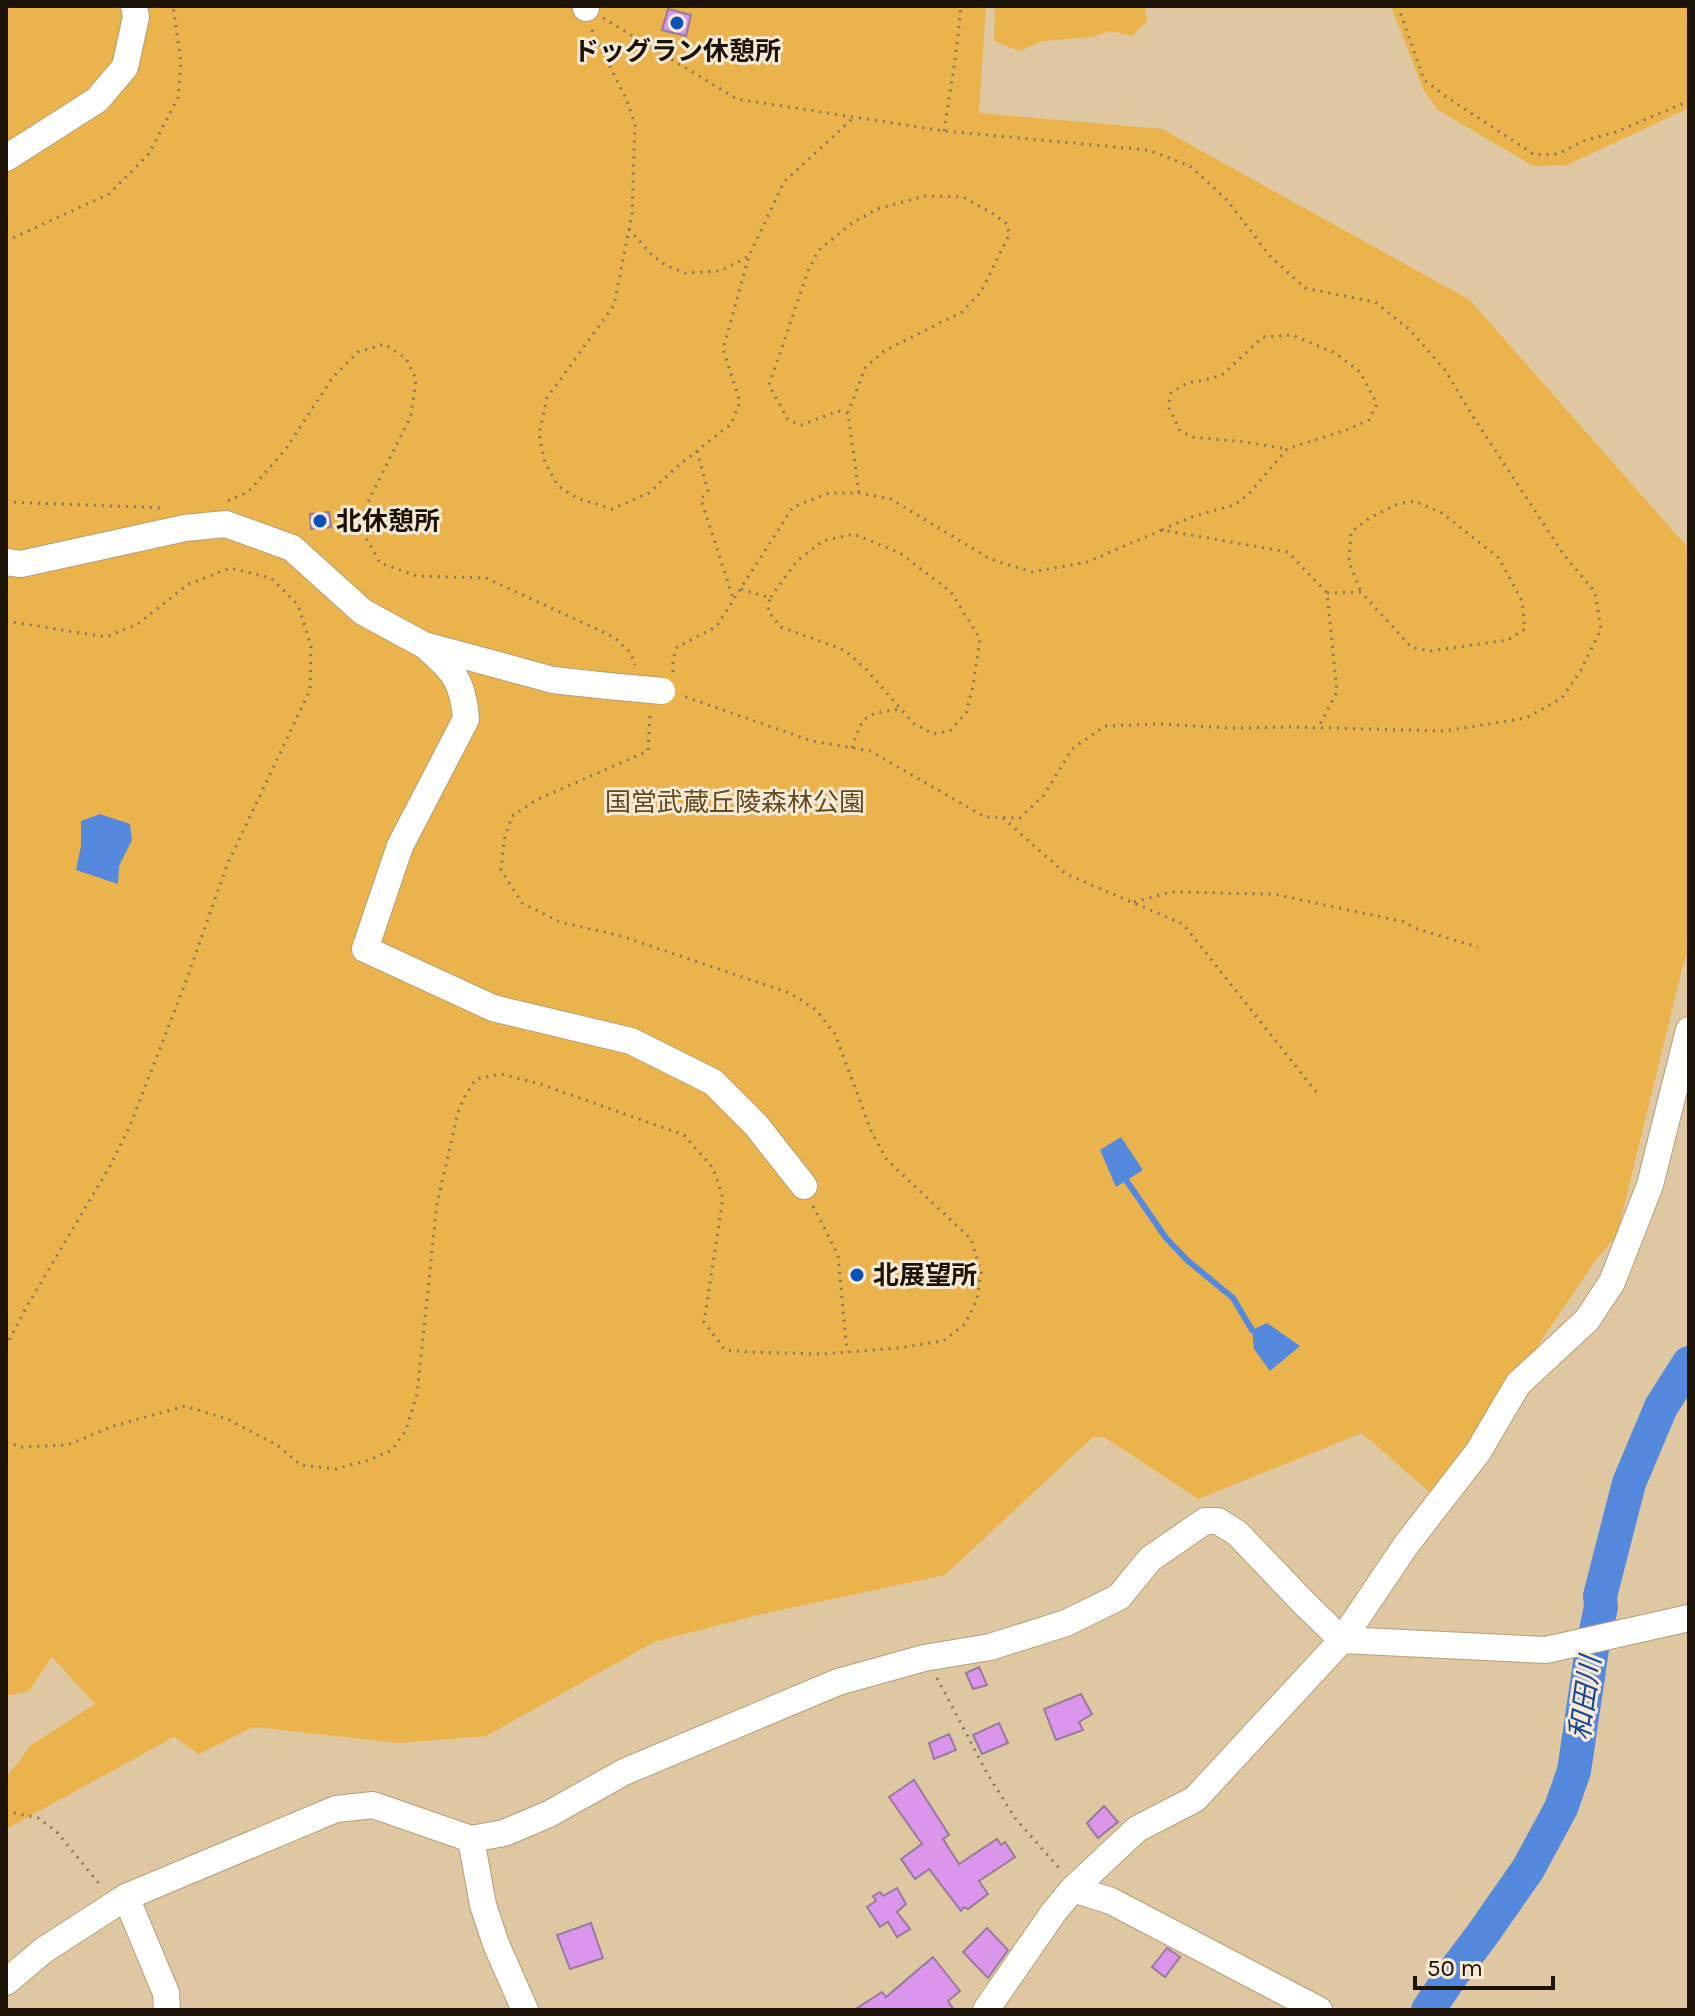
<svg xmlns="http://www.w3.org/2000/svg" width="1695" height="2016" font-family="Karla,'Noto Sans JP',sans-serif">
<rect width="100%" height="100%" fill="#dfc8a1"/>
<path fill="#ebb34c" d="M6 6H986L979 113 1162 129 1470 300 1689 549V950L1683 965 1617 1235 1595 1261 1435 1497 1362 1433 1198 1499 1104 1437H1093L945 1575 762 1614 654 1642 486 1736 398 1743 253 1727 199 1754 174 1737 6 1829V1778L31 1745 95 1704 52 1657 29 1691 6 1696Z
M995 6H1145L1147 21 1132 36 1111 31 1092 37 1043 41 1019 51 994 41Z
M1391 6H1689V108L1567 165 1533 166 1438 110 1423 89Z"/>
<path fill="#5589de" d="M100 814 130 824 132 840 119 866 118 884 76 870 81 846V821Z
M1121 1137 1143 1170 1116 1187 1100 1150Z
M1267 1323 1300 1346 1270 1371 1254 1349 1252 1330Z"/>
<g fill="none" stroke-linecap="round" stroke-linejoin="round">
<path stroke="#5589de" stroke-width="6" d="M1126 1180 1166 1238 1187 1260 1233 1298 1252 1330"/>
<path stroke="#5589de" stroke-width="34" d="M1428 2010 1451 1976 1482 1935 1528 1869 1561 1808 1574 1771 1592 1649 1601 1607 1600 1596 1629 1483 1661 1407 1689 1363"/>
</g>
<path fill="#db95eb" stroke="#957b9c" stroke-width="2" d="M668 9 691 15 686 36 662 30Z
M329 512 331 527 311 529 310 514Z
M979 1667 987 1685 973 1689 966 1673Z
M1081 1694 1092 1714 1079 1722 1083 1730 1056 1740 1044 1709Z
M999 1723 1008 1743 982 1754 973 1735Z
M949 1734 956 1750 934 1759 929 1743Z
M914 1780 949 1835 943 1839 959 1864 997 1839 1001 1845 1005 1842 1015 1857 979 1881 988 1894 968 1909 964 1907 961 1911 929 1869 915 1879 901 1859 922 1844 889 1797Z
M1104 1806 1118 1822 1098 1838 1087 1823Z
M897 1888 906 1904 897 1912 910 1929 897 1937 888 1922 880 1927 867 1907 876 1901 873 1896 880 1892 883 1896Z
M591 1923 603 1958 570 1969 557 1935Z
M987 1928 1008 1950 988 1978 963 1952Z
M1167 1948 1180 1957 1165 1977 1152 1967Z
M933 1957 960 1991 948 2001 954 2010H854L882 1992 886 1997Z"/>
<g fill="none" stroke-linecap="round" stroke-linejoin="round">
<g stroke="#b59e79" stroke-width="28">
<path id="minor" d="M586 6V8
M6 158 97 100 125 67 136 17 134 6
M6 562 21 564 185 528 226 524 292 548 363 612 424 645 553 680 608 686
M424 645C453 670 463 680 466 719L400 846 365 949 493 1008 631 1041 713 1082 756 1125 804 1186
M471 1839 483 1905 496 1944 525 2010
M1073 1889 1111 1901 1319 2010
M126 1897 166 1993 167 2010
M6 1982 44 1950 126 1897 336 1809 373 1805 471 1839 504 1833 549 1814 624 1772 838 1682 924 1658 990 1647 1066 1623 1119 1597 1150 1559 1205 1521H1218L1237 1533 1304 1603 1342 1640 1546 1650 1689 1618
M986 2010 1053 1913 1073 1889 1137 1829 1195 1799 1342 1640 1406 1545 1478 1452 1518 1384 1587 1320 1612 1282 1650 1185 1689 1030"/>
</g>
<path stroke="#88785c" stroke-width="3" stroke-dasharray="2 6" stroke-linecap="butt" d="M1398 6 1424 80 1448 98 1535 155 1558 154 1583 141 1616 132 1689 101
M603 18 737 99 944 131 1148 150 1190 166 1227 200 1270 256 1305 288 1375 302 1410 330 1445 370 1472 415 1564 555 1595 592 1601 629 1581 670 1562 698 1526 718 1444 731 1291 727 1231 728 1161 724 1105 726 1072 749 1044 795 1020 818 985 817 870 751 812 741 683 696
M592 30 627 101 635 124 632 214 614 305 547 398 539 434 545 463 558 486 577 498 612 509 649 493 679 465 731 424 740 402 723 349 749 256 784 182 853 118
M944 131 956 54 961 6
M629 229 652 255 667 266 685 273 720 271 749 256
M6 241 109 194 148 155 178 98 181 62 173 6
M848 413 838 411 801 425 788 420 769 385 808 271 818 251 852 223 877 209 925 196 963 197 992 213 1007 224 1009 235 981 292 962 312 884 351 865 368 848 413 859 493
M697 451 708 491 701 499 733 598
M228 501 249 491 285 450 333 377 358 352 384 344 406 358 416 379 411 416 369 500 364 534 380 563 417 576 486 578 614 637 631 653 635 665
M6 502 166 508
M1162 530 1191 517 1234 505 1248 495 1287 449 1349 429 1369 420 1377 404 1360 372 1335 353 1292 335 1263 337 1222 375 1205 380 1187 383 1171 393 1168 406 1180 431 1193 437 1245 442 1287 449
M741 589 770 598 768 611 781 627 844 650 866 669 913 723 933 734 950 731 966 713 973 686 980 639 951 592 900 553 854 534 823 541 797 561 770 598
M1327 593 1361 592 1411 647 1430 651 1508 640 1525 629 1522 601 1499 558 1442 513 1414 501 1398 504 1371 517 1351 532 1349 562 1361 592
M6 621 106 637 138 624 187 585 230 568 271 578 298 605 311 646 310 690 227 865 185 984 129 1128 110 1166 27 1306 6 1346
M673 672V660L677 647 716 627 793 507 829 493H859L891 499 990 559 1032 572 1087 562 1162 530 1288 552 1327 593 1337 692 1318 728
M852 748C863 713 866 714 901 709
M1003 818 1066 874 1183 924 1317 1093
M1134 902 1171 892 1273 894 1405 922 1414 928 1478 947
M813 1206 838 1255 847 1352
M6 1442 22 1447 67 1445 114 1426 185 1406 227 1419 277 1445 301 1465 336 1469 369 1460 392 1450 406 1430 417 1394 437 1204 458 1112 465 1096 476 1079 501 1074 540 1084 684 1135 713 1168 723 1198 704 1322 725 1350 747 1352 822 1354 899 1348 943 1341 965 1324 977 1300 981 1272 971 1239 887 1160 872 1133 835 1034 816 1010 790 993 621 936 560 922 522 903 501 870 504 840 512 816 536 800 648 751 650 714
M937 1678 987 1773 1015 1818 1060 1869
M6 1811 38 1818 56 1831 101 1886"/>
<use href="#minor" stroke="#fff" stroke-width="26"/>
<g stroke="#b59e79" stroke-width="28" stroke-linecap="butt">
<path id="minor-bridge" d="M608 686 662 691"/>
</g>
<use href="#minor-bridge" stroke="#fff" stroke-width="26"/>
</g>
<g fill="#0951bb" stroke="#f6ead7" stroke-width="3">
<circle cx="677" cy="23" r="8"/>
<circle cx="320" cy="521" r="8"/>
<circle cx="857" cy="1275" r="8"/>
</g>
<g text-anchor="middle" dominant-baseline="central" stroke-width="6" stroke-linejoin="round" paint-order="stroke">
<g font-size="26" font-weight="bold" fill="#1c1306" stroke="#f6ead7" text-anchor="start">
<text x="677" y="51" text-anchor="middle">ドッグラン休憩所</text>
<text x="336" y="521">北休憩所</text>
<text x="873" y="1275">北展望所</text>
</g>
<g font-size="26" fill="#624a1e" stroke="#f6ead7">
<text x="735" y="802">国営武蔵丘陵森林公園</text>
</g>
<g font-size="28" font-style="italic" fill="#164592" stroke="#f6ead7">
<text transform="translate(1585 1698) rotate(-82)">和田川</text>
</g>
</g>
<rect width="1695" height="2016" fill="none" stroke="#1c1306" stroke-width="16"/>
<path d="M1415 1976v12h138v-12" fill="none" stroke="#1c1306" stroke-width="4"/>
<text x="1427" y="1976" font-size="24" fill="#1c1306" stroke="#f6ead7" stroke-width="6" paint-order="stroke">50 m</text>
</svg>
